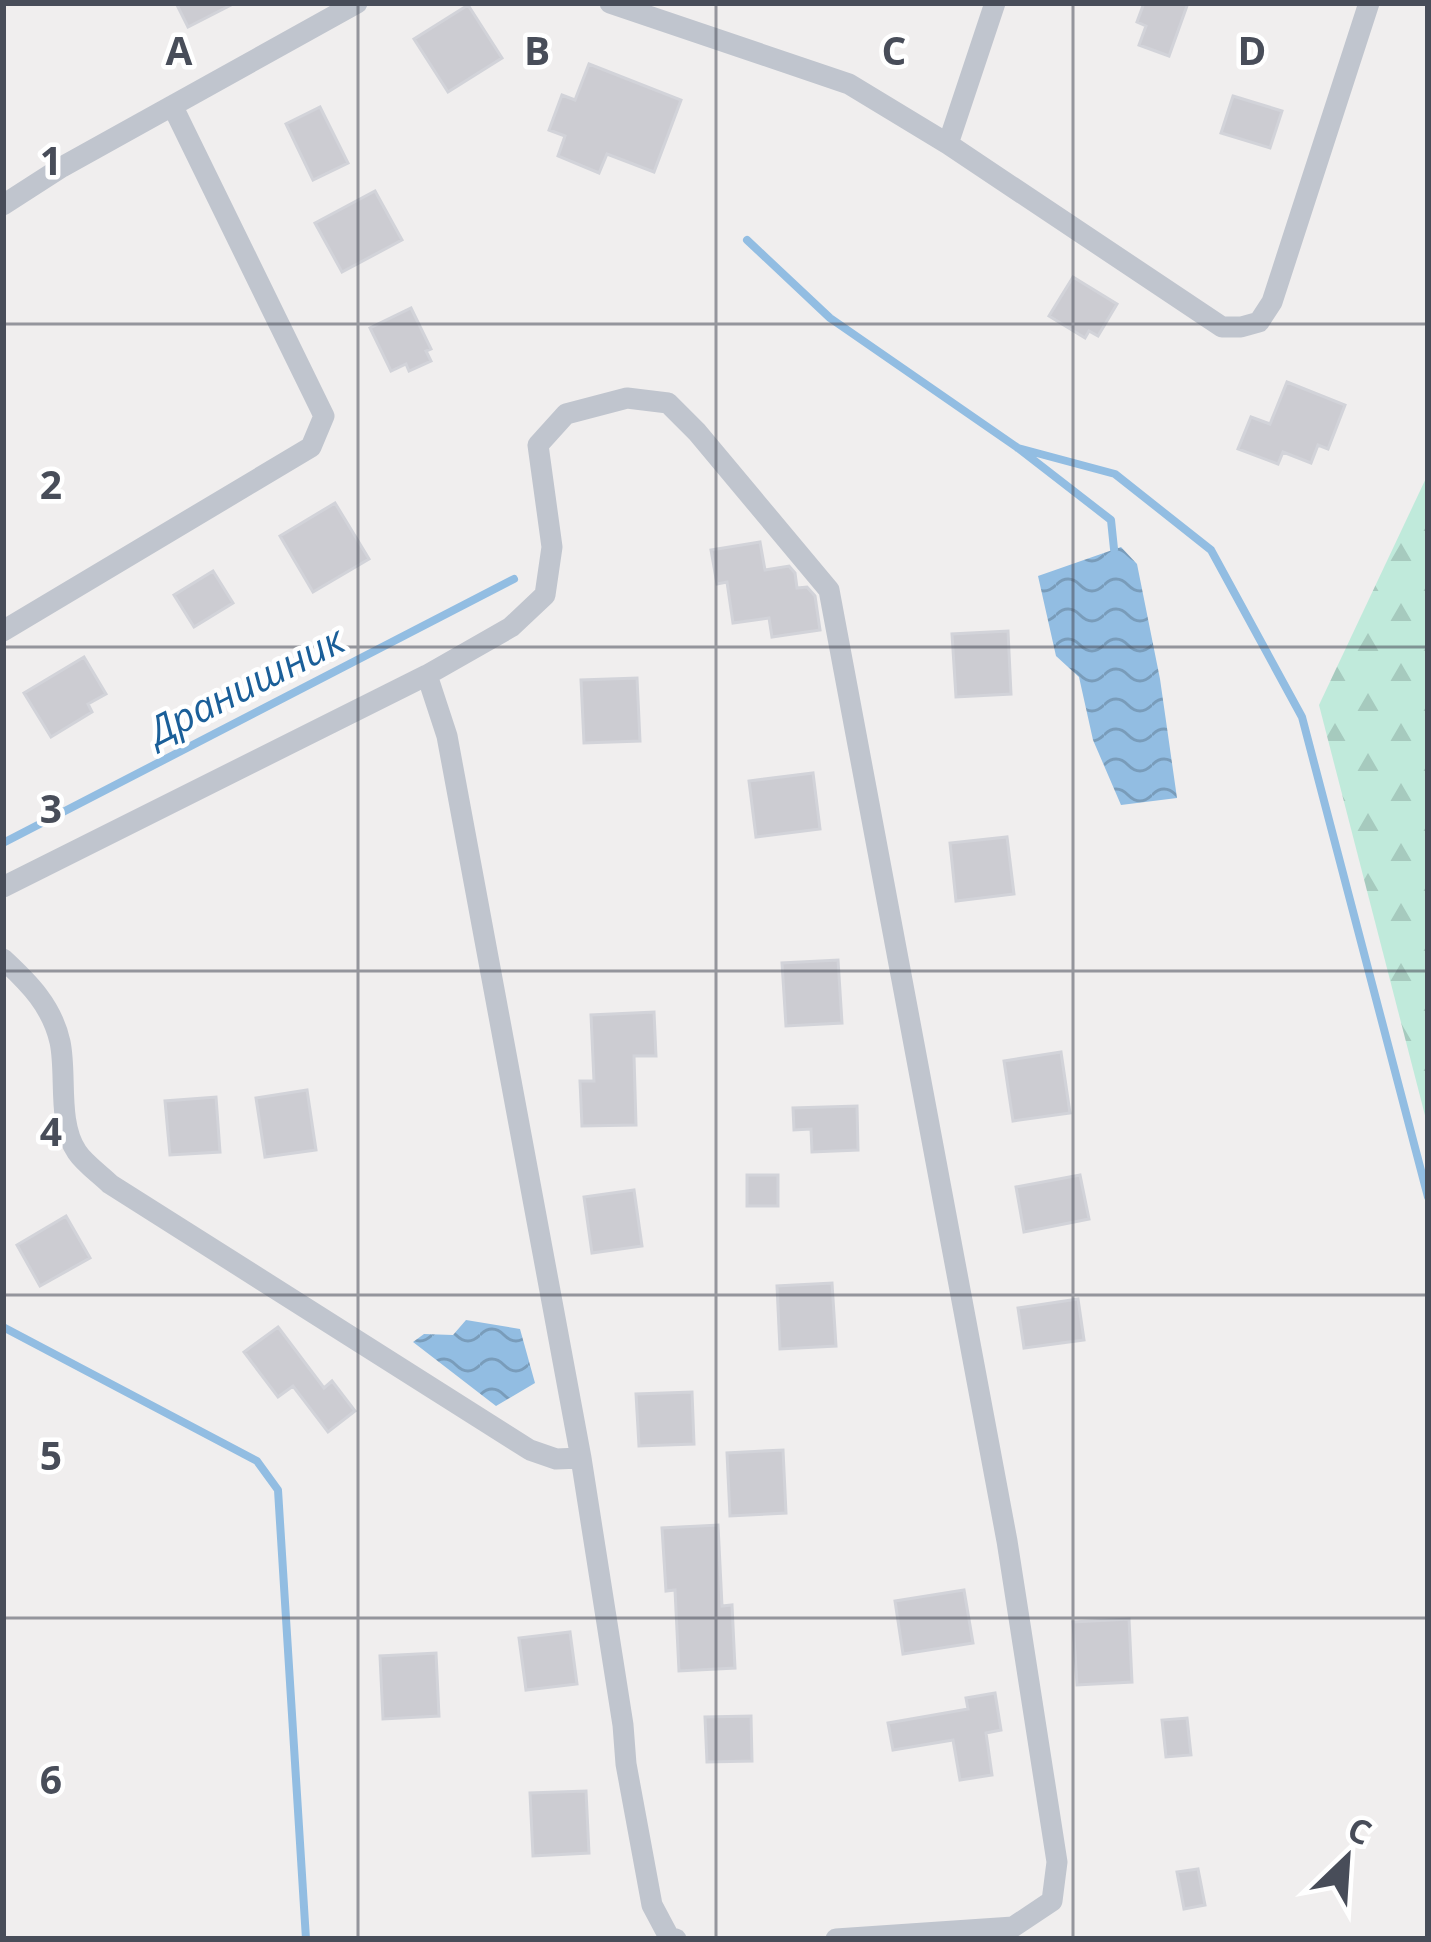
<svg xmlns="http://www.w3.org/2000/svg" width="1431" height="1942" font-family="'Open Sans',sans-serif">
<defs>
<pattern id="forest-firs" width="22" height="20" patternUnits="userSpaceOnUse" patternTransform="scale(3)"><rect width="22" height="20" fill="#c0eadb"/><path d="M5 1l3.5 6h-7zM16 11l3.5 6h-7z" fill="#a6cabe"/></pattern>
<pattern id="water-waves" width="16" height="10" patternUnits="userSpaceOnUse" patternTransform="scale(3)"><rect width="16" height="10" fill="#92bde2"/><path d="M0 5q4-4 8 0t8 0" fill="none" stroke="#799cba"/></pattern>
</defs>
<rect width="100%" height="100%" fill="#f0eeee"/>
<path fill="url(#forest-firs)" d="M1428 474V1127L1319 705Z"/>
<path fill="url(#water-waves)" d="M1121 547 1137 564 1160 679 1177 798 1121 805 1093 740 1079 677 1056 656 1038 576Z
M466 1320 520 1329 535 1383 496 1406 413 1342 424 1334 453 1335Z"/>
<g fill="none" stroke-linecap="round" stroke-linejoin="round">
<path stroke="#92bde2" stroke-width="8" d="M747 240 830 318 1018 448 1111 520 1114 549
M1018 448 1115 474 1211 550 1302 717 1428 1197
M3 843 514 579
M3 1327 257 1461 278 1490 306 1939"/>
</g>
<path fill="#ccccd2" stroke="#d2d3d9" stroke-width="3" d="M176 3H235L188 27Z
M1144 3H1188L1169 56 1139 45 1146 26 1137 22Z
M468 5 502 58 448 92 414 39Z
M589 64 681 100 654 172 607 154 599 173 558 156 565 136 549 130 562 95 575 100Z
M1233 96 1282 111 1270 148 1221 133Z
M320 107 348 163 313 180 286 124Z
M375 191 402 240 342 272 315 223Z
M1073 277 1117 304 1098 336 1089 331 1085 338 1049 316Z
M411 308 431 349 426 351 431 361 409 371 406 364 391 371 370 328Z
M1287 382 1345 405 1328 449 1318 445 1311 463 1283 452 1278 464 1238 449 1251 417 1270 424Z
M335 503 369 559 313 592 280 536Z
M760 542 765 570 789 566 795 573 797 588 807 587 815 596 820 630 772 637 769 618 733 623 727 582 717 584 711 550Z
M213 571 233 603 194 627 174 595Z
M1008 631 1011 694 956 697 952 634Z
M84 657 106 694 88 704 92 712 51 737 24 693Z
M637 678 640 741 584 743 581 680Z
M813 773 820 829 756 837 749 781Z
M1007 837 1014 894 956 901 950 843Z
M838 960 842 1023 786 1026 782 963Z
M654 1012 656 1056H634L636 1125 582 1126 580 1081H594L591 1015Z
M1061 1052 1070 1113 1013 1121 1004 1061Z
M307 1090 316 1150 265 1157 256 1098Z
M216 1097 220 1152 170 1155 165 1101Z
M857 1106 858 1150 812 1152 811 1129 794 1130 793 1108Z
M747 1175H778V1206H747Z
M1080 1175 1089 1219 1024 1232 1016 1187Z
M634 1190 642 1246 592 1253 584 1197Z
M66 1216 90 1258 40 1286 17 1245Z
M832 1283 836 1346 780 1349 777 1286Z
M1078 1299 1084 1340 1024 1348 1018 1308Z
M278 1327 324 1388 332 1381 355 1411 328 1432 293 1386 278 1397 244 1352Z
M692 1392 694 1444 639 1446 636 1394Z
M783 1450 786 1513 730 1516 727 1453Z
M718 1525 722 1606 732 1605 735 1668 679 1671 675 1590 666 1591 662 1528Z
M964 1590 973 1643 903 1654 895 1601Z
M1129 1619 1132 1682 1077 1685 1073 1622Z
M570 1632 577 1684 526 1690 519 1638Z
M436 1653 439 1716 383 1719 380 1656Z
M995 1693 1001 1730 986 1733 992 1775 960 1780 953 1740 893 1750 888 1723 968 1709 966 1698Z
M751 1716 752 1761 707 1762 705 1717Z
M1187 1718 1191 1755 1166 1757 1162 1720Z
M586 1791 589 1853 533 1856 530 1793Z
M1198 1869 1205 1905 1184 1909 1177 1872Z"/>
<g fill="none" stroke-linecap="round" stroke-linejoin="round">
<path stroke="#c0c5ce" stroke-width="21" d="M610 3 849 84 948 144 1222 327H1241L1259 322 1272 302 1369 3
M948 144 995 3
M3 205 62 167 357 3
M3 631 311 447 324 416 173 107
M427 675 447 736 581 1458 623 1725 626 1764 652 1905 669 1937 676 1939
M3 887 427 675 511 627 545 595 552 547 538 445 566 414 627 398 668 403 697 432 829 590 1007 1541 1057 1862 1052 1901 1013 1927 836 1939
M3 959C29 983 52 1006 60 1042 67 1074 57 1123 77 1152 85 1164 100 1174 110 1184L530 1450 556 1459 581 1458"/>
</g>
<path fill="none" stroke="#484d59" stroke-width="3" stroke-opacity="0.55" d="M358 3V1939M716 3V1939M1073 3V1939M3 324H1428M3 647H1428M3 971H1428M3 1295H1428M3 1618H1428"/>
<g text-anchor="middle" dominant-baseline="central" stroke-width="9" stroke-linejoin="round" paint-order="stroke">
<g font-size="39" font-style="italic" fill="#1b5f99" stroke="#fff">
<text transform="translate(245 684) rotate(-27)">Дранишник</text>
</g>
</g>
<g font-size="39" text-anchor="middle" font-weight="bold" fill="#484d59" stroke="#fff" stroke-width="9" stroke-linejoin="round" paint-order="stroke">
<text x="179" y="65">A</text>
<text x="537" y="65">B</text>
<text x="894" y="65">C</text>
<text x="1252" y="65">D</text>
<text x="51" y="175">1</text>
<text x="51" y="499">2</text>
<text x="51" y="823">3</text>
<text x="51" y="1146">4</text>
<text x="51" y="1470">5</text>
<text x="51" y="1794">6</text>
</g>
<rect width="1431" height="1942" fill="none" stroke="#484d59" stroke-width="12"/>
<g transform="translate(1347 1858) rotate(25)" stroke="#ffffff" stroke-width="9" paint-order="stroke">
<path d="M0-9L21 45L0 30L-21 45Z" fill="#484d59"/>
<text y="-18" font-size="33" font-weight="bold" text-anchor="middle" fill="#484d59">С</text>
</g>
</svg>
